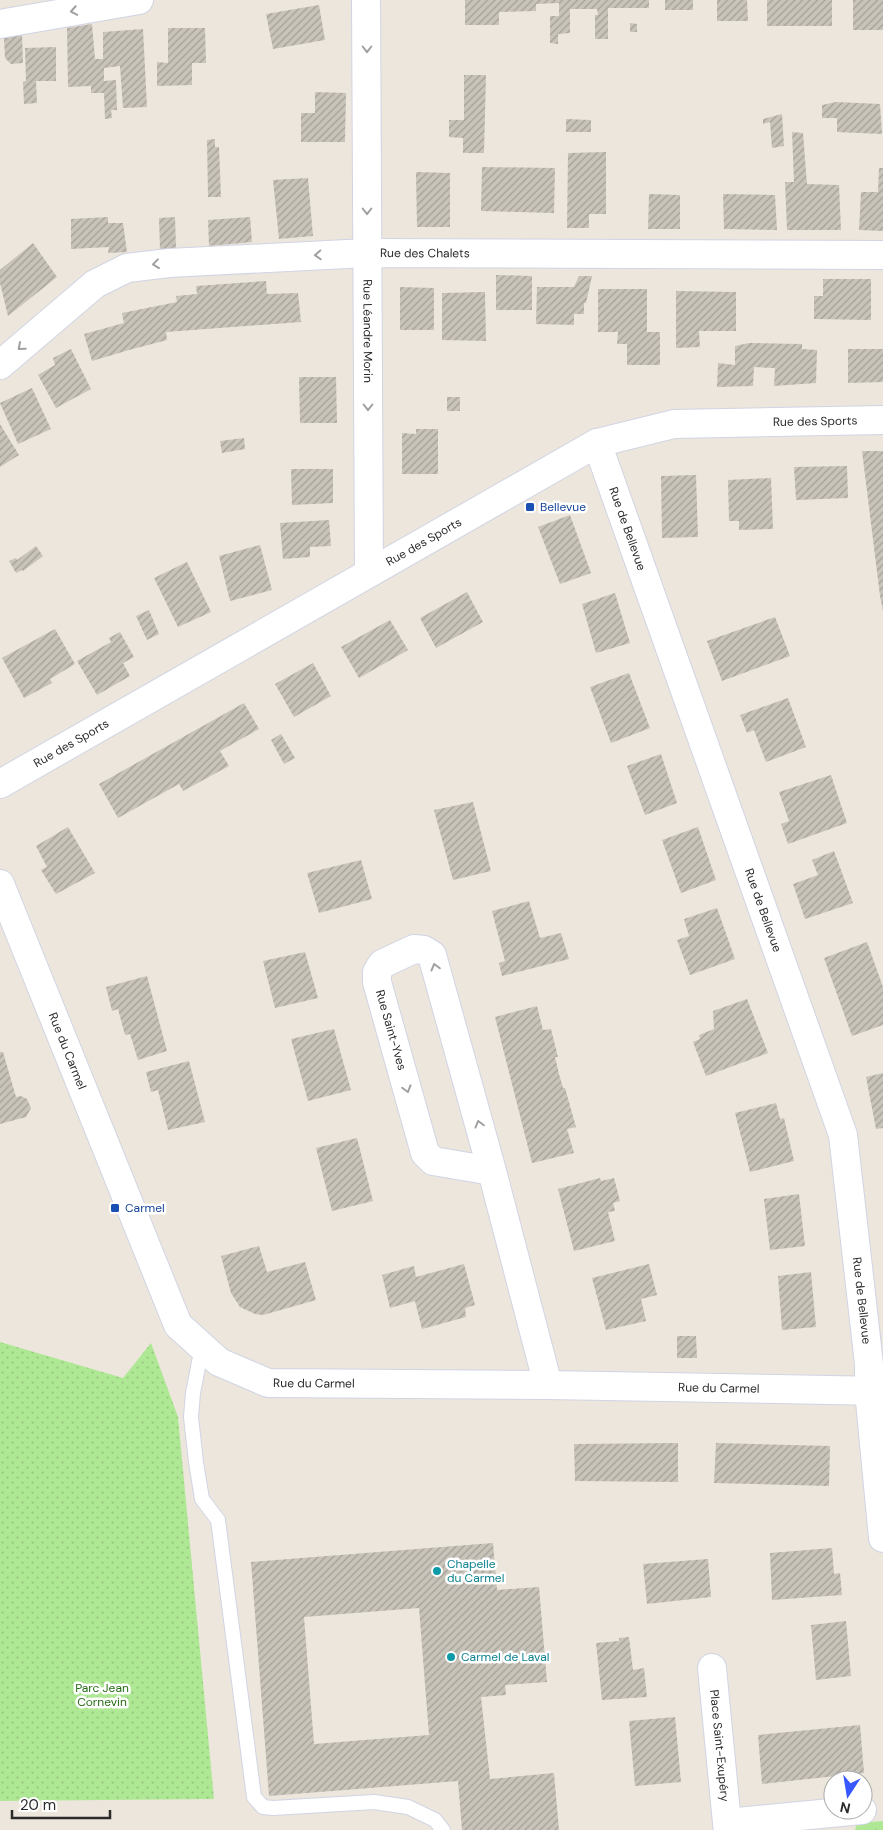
<svg xmlns="http://www.w3.org/2000/svg" width="883" height="1830" font-family="'DM Sans',sans-serif">
<defs>
<pattern id="grass-tufts" width="24" height="20" patternUnits="userSpaceOnUse" patternTransform="scale(1.25)"><rect width="24" height="20" fill="#afe894"/><path d="M3 7l-1-3M5 7V3M7 7l1-3M15 17l-1-3M17 17v-4M19 17l1-3" fill="none" stroke="#97c780"/></pattern>
<pattern id="park-dots" width="8" height="8" patternUnits="userSpaceOnUse" patternTransform="scale(1.25)"><rect width="8" height="8" fill="#afe894"/><path d="M2 2h.1M6 6h.1" fill="none" stroke="#97c780" stroke-width="1.8" stroke-linecap="round"/></pattern>
<pattern id="building-hatch" width="6" height="6" patternUnits="userSpaceOnUse" patternTransform="scale(1.25)"><rect width="6" height="6" fill="#c9c4ba"/><path d="M-1 1l2-2M0 6l6-6M5 7l2-2" fill="none" stroke="#a39f97"/></pattern>
</defs>
<rect width="100%" height="100%" fill="#ede6dc"/>
<path fill="url(#grass-tufts)" d="M883 1821V1830H855L857 1823Z"/>
<path fill="url(#park-dots)" d="M0 1342 123 1378 151 1343 178 1417 214 1799 0 1801Z"/>
<path fill="url(#building-hatch)" fill-rule="evenodd" d="M465 0H649V8H608V39H595V15H598L597 9H570V33L558 34V44L550 43V16H559V3L536 4V11L499 12V25H465Z
M665 0H693V10H665Z
M717 0H747L748 21H717Z
M767 0H832V26H767Z
M853 0H883V30H853Z
M319 5 325 40 273 49 266 14Z
M630 23 637 24V32H630Z
M92 24 95 59H103V32L143 29 147 107 123 108 120 66 104 68V81L116 80 117 110H111L112 118 105 119 104 93H91V86L68 87 67 28Z
M168 28H205L206 63H192V85L157 86V62L168 63Z
M22 35 23 63 11 64 5 58 4 38Z
M56 47V81H36L37 103 24 104 23 82 26 81 25 48Z
M464 75H486L484 153H463V138L449 137V120H464Z
M315 92 346 93 345 142H301V113H315Z
M836 102 880 104 882 134 837 132V118H822V105Z
M782 114 784 146 772 148 770 122 763 124V119Z
M566 119 591 120V132H566Z
M792 132 803 133 807 184 839 185 841 230H787L785 182H794Z
M215 139V147H219L221 197H208L207 140Z
M606 152V214H589V228H567L568 153Z
M482 167 555 168 554 213 481 211Z
M879 168H883V231L859 230 861 192H878Z
M416 172 450 173V227H417Z
M308 178 313 236 279 239 273 180Z
M649 194 680 195V229H648Z
M723 194 775 195 777 230 724 229Z
M108 217V223H123L127 252 108 253 109 247 71 249V219Z
M175 217 176 248 160 250 159 218Z
M250 217 252 242 209 246 208 220Z
M33 243 57 277 8 316 0 283V270Z
M496 275 532 276V310H496Z
M579 276H592L586 303H584V314H574V325L536 324 537 287H574Z
M823 279H871V320L814 319V296H823Z
M266 281 267 294 298 293 301 322 166 332 167 340 129 350 92 361 84 334 124 323 122 313 177 302 176 296 197 294 196 286Z
M400 287 434 288V330H400Z
M598 289H647V332H660V365H627V344H617L618 332H598Z
M676 291 736 292V331H699L700 347 676 348Z
M485 292 486 341 442 340V293Z
M749 343 802 344V349L817 350 816 383 774 386 775 368 754 367 753 386 717 387 718 363 735 365V346Z
M71 349 91 389 56 408 38 375 55 365 53 358Z
M848 349H883V382L848 383Z
M299 377H336L337 423H300Z
M32 388 51 429 18 444 0 403Z
M447 397H460V411H447Z
M0 424 19 455 0 467Z
M416 429H438V474H402V433L416 434Z
M244 438 245 449 222 453 220 441Z
M862 451H883V611L880 596Z
M847 466 848 498 796 500 794 467Z
M291 469H333V503L292 505Z
M696 475 698 537 662 538 661 476Z
M771 478 773 529 739 530V521H729L728 480Z
M570 515 591 573 560 584 538 527Z
M329 520 331 546 310 547V557L283 559 280 523Z
M260 545 272 590 230 601 219 556Z
M36 546 43 556 23 571 22 570 16 573 9 561 16 558 17 560Z
M187 562 211 612 178 627 154 578Z
M467 592 483 622 436 648 420 618Z
M615 593 630 643 596 653 582 604Z
M149 610 159 634 147 640 136 616Z
M775 617 790 656 722 681 707 641Z
M390 620 408 650 359 678 341 647Z
M55 629 75 664 50 679 52 683 24 698 2 658Z
M120 632 134 657 123 663 130 676 97 695 77 661 111 642 109 638Z
M313 663 331 696 294 717 275 684Z
M629 673 650 728 611 743 590 687Z
M788 698 806 747 766 762 754 730 747 733 740 715Z
M244 703 259 729 220 751 229 766 183 791 179 784 118 818 99 784Z
M281 734 295 758 284 764 271 740Z
M661 754 677 803 645 815 627 766Z
M831 775 847 823 788 844 781 824 789 821 779 792Z
M473 802 491 871 453 880 434 810Z
M68 827 95 873 56 894 41 870 47 867 36 846Z
M698 827 716 880 681 893 662 840Z
M834 851 853 903 805 919 793 884 818 875 812 860Z
M361 860 372 899 319 913 307 873Z
M529 901 540 938 561 933 569 959 502 976 499 963 505 961 492 911Z
M717 908 735 959 690 975 677 940 689 936 684 919Z
M867 942 883 987V1025L852 1036 824 958Z
M305 952 318 998 275 1008 263 961Z
M147 976 167 1051 138 1060 130 1034 125 1035 118 1009 112 1011 106 987Z
M747 999 768 1053 706 1076 693 1042 700 1039 699 1035 714 1029 713 1011Z
M537 1006 543 1030 551 1029 558 1057H555L559 1074 563 1088H565L576 1127 567 1129 574 1153 532 1163 495 1017Z
M334 1029 351 1090 308 1101 291 1039Z
M0 1052H3L16 1097 21 1096 27 1099 31 1108 26 1117 0 1124Z
M189 1061 205 1122 168 1130 158 1090 151 1092 146 1072Z
M883 1073V1128L876 1129 866 1077Z
M776 1103 780 1119 784 1118 794 1161 750 1172 735 1113Z
M357 1138 373 1201 332 1211 316 1148Z
M600 1178 601 1181 614 1178 620 1201 613 1203 615 1211 608 1212 615 1241 574 1251 558 1189Z
M799 1194 805 1246 770 1250 764 1199Z
M259 1246 267 1272 305 1262 316 1300 263 1315 255 1314 240 1307 231 1293 221 1256Z
M464 1264 475 1305 465 1308 466 1317 422 1329 415 1301 390 1308 382 1275 414 1266 416 1277Z
M649 1264 657 1295 641 1299 646 1321 606 1330 592 1278Z
M811 1272 816 1327 782 1330 778 1276Z
M677 1336H696L697 1358H677Z
M678 1443V1482L575 1481 574 1444Z
M716 1443 830 1446 829 1486 714 1483Z
M493 1543 497 1590 539 1587 547 1682 505 1685 506 1695 481 1697 490 1779 554 1773 559 1830H462L458 1781 269 1796 251 1562ZM419 1608 429 1735 314 1744 304 1617Z
M832 1548 834 1574 840 1573 842 1595 772 1600 770 1553Z
M708 1559 711 1597 647 1604 643 1564Z
M846 1621 851 1676 816 1680 811 1625Z
M629 1637 633 1670 644 1668 647 1697 602 1700 596 1643 619 1641V1638Z
M675 1717 681 1782 635 1786 629 1721Z
M860 1725 864 1773 762 1784 758 1735Z"/>
<g fill="none" stroke-linecap="round" stroke-linejoin="round">
<g stroke="#d1d4e4" stroke-width="16">
<path id="service" d="M202 1347 193 1393 191 1417 196 1462 202 1499 218 1520 254 1797 263 1807 273 1808 374 1802 408 1807 435 1820 443 1830"/>
</g>
<g stroke="#d1d4e4" stroke-width="30">
<g id="minor">
<path id="s1" d="M366 0 369 573"/>
<path d="M0 24 139 0"/>
<path id="s2" d="M0 365 95 284 127 268 169 263 367 253 883 255"/>
<path id="s3" d="M597 443 843 1135 869 1364V1391L883 1538"/>
<path id="s4" d="M0 784 597 443 674 424 883 420"/>
<path id="s5" d="M0 884 178 1325 219 1362 268 1383 548 1385 883 1391"/>
<path d="M492 1171 433 1161 425 1153 377 982V972L382 964 414 949 424 950 432 955 492 1171 548 1385"/>
<path id="s6" d="M712 1668 727 1823"/>
<path d="M728 1830 727 1823 862 1810"/>
</g>
</g>
<use href="#service" stroke="#fff" stroke-width="14"/>
<use href="#minor" stroke="#fff" stroke-width="28"/>
</g>
<defs><path id="oneway-chevron" d="M-2-3.5L2.5 0L-2 3.5" fill="none" stroke-width="1.6" stroke-linecap="round" stroke-linejoin="round" transform="scale(1.25)"/></defs>
<g stroke="#a0a0a0">
<use href="#oneway-chevron" transform="translate(74 11) rotate(170)"/>
<use href="#oneway-chevron" transform="translate(367 49) rotate(90)"/>
<use href="#oneway-chevron" transform="translate(367 211) rotate(90)"/>
<use href="#oneway-chevron" transform="translate(318 255) rotate(177)"/>
<use href="#oneway-chevron" transform="translate(156 264) rotate(173)"/>
<use href="#oneway-chevron" transform="translate(21 347) rotate(139)"/>
<use href="#oneway-chevron" transform="translate(368 407) rotate(90)"/>
<use href="#oneway-chevron" transform="translate(435 967) rotate(-105)"/>
<use href="#oneway-chevron" transform="translate(407 1089) rotate(74)"/>
<use href="#oneway-chevron" transform="translate(479 1124) rotate(-105)"/>
</g>
<g fill="#1a4fb4" stroke="#fff" stroke-width="2">
<rect x="525" y="502" width="10" height="10" rx="2.5"/>
<rect x="110" y="1203" width="10" height="10" rx="2.5"/>
</g>
<g fill="#0f9aa8" stroke="#fff" stroke-width="2">
<circle cx="437" cy="1571" r="5"/>
<circle cx="451" cy="1657" r="5"/>
</g>
<g text-anchor="middle" dominant-baseline="central" stroke-width="5" stroke-linejoin="round" paint-order="stroke">
<g font-size="12" fill="#2b2b2b" stroke="#fff">
<text stroke="none"><textPath href="#s2" startOffset="459">Rue des Chalets</textPath></text>
<text stroke="none"><textPath href="#s1" startOffset="331">Rue Léandre Morin</textPath></text>
<text stroke="none"><textPath href="#s4" startOffset="908">Rue des Sports</textPath></text>
<text stroke="none"><textPath href="#s3" startOffset="91">Rue de Bellevue</textPath></text>
<text stroke="none"><textPath href="#s4" startOffset="488">Rue des Sports</textPath></text>
<text stroke="none"><textPath href="#s4" startOffset="82">Rue des Sports</textPath></text>
<text stroke="none"><textPath href="#s3" startOffset="496">Rue de Bellevue</textPath></text>
<text transform="translate(391 1030) rotate(74)">Rue Saint-Yves</text>
<text stroke="none"><textPath href="#s5" startOffset="180">Rue du Carmel</textPath></text>
<text stroke="none"><textPath href="#s3" startOffset="901">Rue de Bellevue</textPath></text>
<text stroke="none"><textPath href="#s5" startOffset="630">Rue du Carmel</textPath></text>
<text stroke="none"><textPath href="#s5" startOffset="1035">Rue du Carmel</textPath></text>
<text stroke="none"><textPath href="#s6" startOffset="78">Place Saint-Exupéry</textPath></text>
</g>
<g font-size="12" fill="#164399" stroke="#fff" text-anchor="start">
<text x="540" y="507">Bellevue</text>
<text x="125" y="1208">Carmel</text>
</g>
<g font-size="12" fill="#0d838f" stroke="#fff" text-anchor="start">
<text x="447" y="1564">Chapelle<tspan x="447" dy="14">du Carmel</tspan></text>
<text x="461" y="1657">Carmel de Laval</text>
</g>
<g font-size="12" fill="#256d15" stroke="#fff">
<text x="102" y="1688">Parc Jean<tspan x="102" dy="14">Cornevin</tspan></text>
</g>
</g>
<g transform="translate(848 1795) rotate(192)"><circle r="24" fill="#ffffff" stroke="#aaaaaa"/>
<path d="M0-4L9 19L0 12L-9 19Z" fill="#3757ff"/>
<text y="-8" font-size="14" font-weight="bold" text-anchor="middle" fill="#2b2b2b">N</text>
</g>
<path d="M12 1810v8h98v-8" fill="none" stroke="#2b2b2b" stroke-width="2.5"/>
<text x="20" y="1810" font-size="15" fill="#2b2b2b" stroke="#ffffff" stroke-width="4" paint-order="stroke">20 m</text>
</svg>
